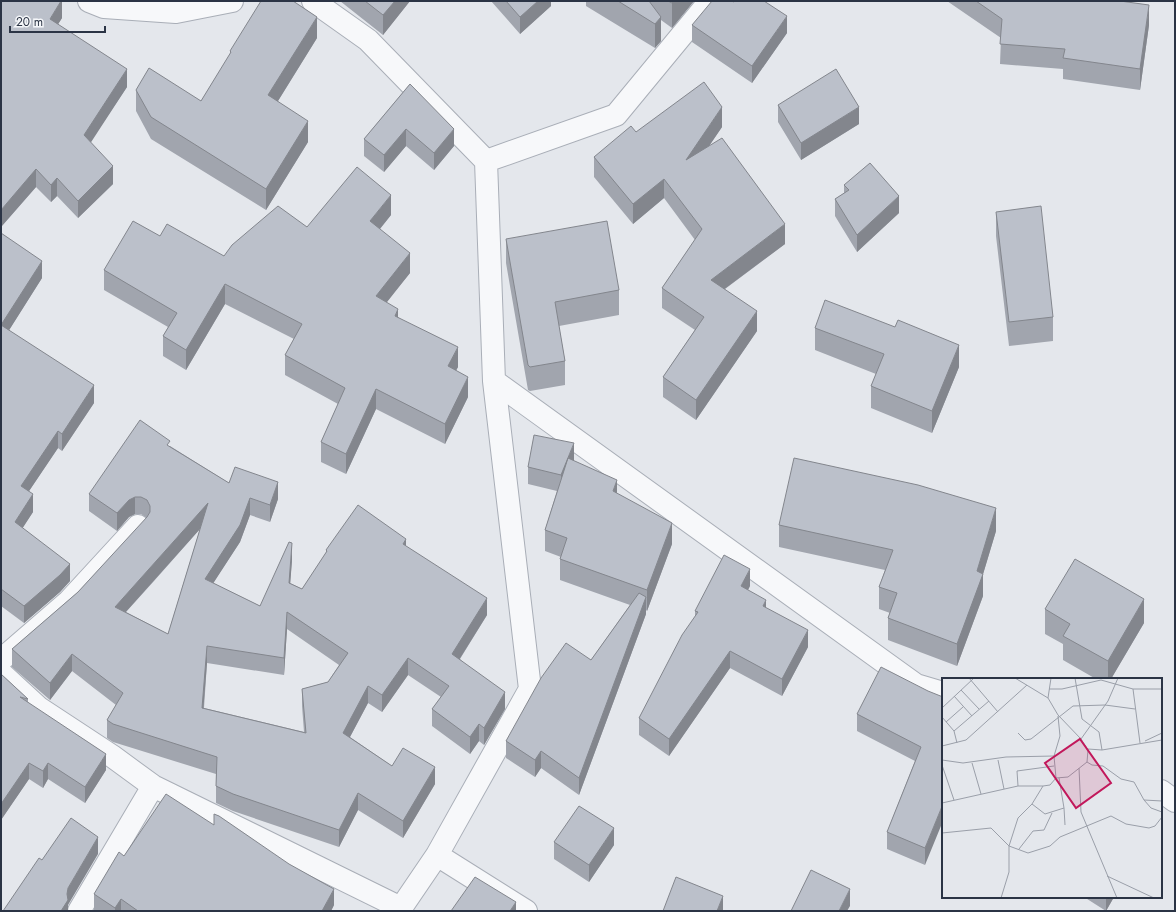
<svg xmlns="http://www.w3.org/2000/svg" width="1176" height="912" font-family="Jost,sans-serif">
<rect width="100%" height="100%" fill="#e4e7ec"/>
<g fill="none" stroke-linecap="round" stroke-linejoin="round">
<g stroke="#a9aeb7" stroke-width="24">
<path id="minor" d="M89 1 104 7 176 12 232 1
M313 1 368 40 486 161 494 381 530 689 437 855 401 908 402 911
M486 161 616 115 710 1
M494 381 916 685 943 693
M1 660 69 601 138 526
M1 673 39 708 112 756 153 786 401 908
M1161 791 1175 801
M437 855 526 911
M79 911 153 786"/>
</g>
<use href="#minor" stroke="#f7f8fa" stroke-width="22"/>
</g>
<path fill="#a1a5ae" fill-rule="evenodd" d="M62 1V18L58 24 127 87 90 142 113 184 78 218 57 196 51 202 36 187 1 227Z
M340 1H410L383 35Z
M491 1H551V6L520 34Z
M586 1H694L672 28 661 20V41L655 48 586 6Z
M947 1H1120L1149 25 1140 90 1063 79V69L1000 64 1001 38Z
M692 25 787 33 752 83 692 42Z
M317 38 278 101 308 142 266 210 151 139 136 111V90L201 101 230 55V51Z
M410 84 454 146 434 170 406 146 384 172 364 156V139Z
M778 105 859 124 801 160 778 122Z
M722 127 709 146 785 244 725 289 757 331 696 420 663 397V377L695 330 662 308V288L695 240 664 198 633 224 594 177V157L636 132Z
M844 185 899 213 857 252 835 216V199L844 193Z
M996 212 1053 317V341L1009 346 996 236Z
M391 215 380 229 410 273 386 302 398 317 458 367 456 370 468 397 445 444 376 409 346 474 321 462V442L338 404 285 375V355L294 339 225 304 186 370 163 356V336L168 327 104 290V270L160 236 224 256 307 227Z
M1 233 42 278 9 330 94 403 62 451 58 448 29 491 33 512 22 528 70 581 60 592 24 623 1 606Z
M506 239 619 290V315L559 326 565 361V385L530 391 528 390 506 263Z
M815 328 959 367 932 433 871 408V386L876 374 815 350Z
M170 446 229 483 278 499 270 522 250 515 240 542 213 583 260 606 292 560 290 583 302 589 326 554V550L406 546 487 615 460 659 505 709 484 745 479 741 470 754 432 726V709L441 697 408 675 382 712 368 703 350 737 392 766 435 784 403 838 358 810 339 847 233 811 216 803V774L113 742 107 738V720L116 705 72 671 50 700 12 667V649L78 592 147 518 141 514H135L129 517 117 531 89 511V494ZM200 529 168 634 126 612 154 581ZM287 629 339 665 328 682 302 689V706L304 732 204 708 207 663 284 675Z
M574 460V461L617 493 672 544 647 611 646 610V614L579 795 541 768 535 777 506 758V741L591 660 630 605 560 580V559L561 557 545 551V530L557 491 528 484V467Z
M779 525 996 531 983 574V596L957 666 888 640V618L890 613 879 609V587L885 570 779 547Z
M750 586 748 590 766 608 808 647 782 696 730 668 669 756 639 735V718L695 617V611Z
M1045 609 1144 623 1111 679H1096L1063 660V644L1045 634Z
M1 674 28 699V702L106 770 85 803 48 779 43 788 29 779 1 820Z
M928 691 925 865 887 849V832L915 761 857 731V714Z
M554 842 614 845 589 882 554 859Z
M124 856 334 905 331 911H94V894Z
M1084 897H1114L1106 911Z"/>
<path fill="#83868d" d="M61 1H62V18L50 37V19Z
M395 1H410L383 35V15Z
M538 1H551V6L520 34V17Z
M674 1H694L672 28V3Z
M1149 5V25L1140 90V69Z
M787 16V33L752 83V66Z
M317 17V38L268 117V95Z
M661 17V41L655 48V24Z
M127 69V87L84 153V135Z
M722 107V127L686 180V160Z
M859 107V124L801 160V143Z
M308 121V142L266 210V189Z
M406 129V146L384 172V155Z
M454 129V146L434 170V153Z
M113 166V184L78 218V201Z
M36 169V187L1 227V210Z
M57 178V196L51 202V185Z
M664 179V198L633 224V204Z
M391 195V215L370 241V221Z
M899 196V213L857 252V235Z
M785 224V244L711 299V280Z
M410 253V273L376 316V296Z
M42 261V278L1 343V325Z
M225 284V304L186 370V350Z
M398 309V329L395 316Z
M757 311V331L696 420V400Z
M959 345V367L932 433V411Z
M458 347V367L448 386V366Z
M468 377V397L445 444V424Z
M94 385V403L62 451V434Z
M376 389V409L346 474V454Z
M58 431V448L21 503V486Z
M574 443V460L561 492V475Z
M617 480V501L613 491Z
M278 482V499L270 522V505Z
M33 494V512L15 540V522Z
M135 497V514L129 517 117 531V513L129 500Z
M250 498V515L240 542 205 596V579Z
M208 503V520L115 624V607Z
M996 508V531L981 581 983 574V596L957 666V644L977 571Z
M672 523V544L647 611V590Z
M406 539V556L403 544Z
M292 543V560L289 600V583Z
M70 564V581L60 592 24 623V606Z
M750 569V586L741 603V586Z
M646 597V614L579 795V778Z
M487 598V615L452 671V654Z
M1144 599V623L1111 679H1108V661Z
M766 600V617L763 606Z
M287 612V629L284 675V658Z
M808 630V647L782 696V679Z
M207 646V663L202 725V708Z
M730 651V668L669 756V739Z
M72 654V671L50 700V683Z
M408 658V675L382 712V695Z
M368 686V703L343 750V733Z
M505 692V709L484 745V728Z
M479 724V741L470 754V737Z
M541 751V768L535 777V760Z
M106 754V770L85 803V787Z
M29 763V779L1 820V804Z
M48 763V779L43 788V771Z
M435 767V784L403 838V821Z
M358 793V810L339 847V830Z
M943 804V821L925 865V848Z
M614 828V845L589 882V865Z
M98 837V854L68 905V911H61L68 888Z
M334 889V905L331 911H322Z
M850 889V906L847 911H839Z
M723 896V911H717Z
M1106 897H1114L1106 911Z
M121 899V911H115V908Z
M516 902V911H510Z"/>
<path fill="#bbc0ca" stroke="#83868d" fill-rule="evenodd" d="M1 1H61L50 19 127 69 84 135 113 166 78 201 57 178 51 185 36 169 1 210Z
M261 1H293L317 17 268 95 308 121 266 189 151 117 136 90 149 68 201 101 231 52 230 51Z
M365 1H395L383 15Z
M506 1H538L520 17Z
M618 1H649L661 17 655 24Z
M668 1H674L672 3Z
M712 1H732L734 2 735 1H764L787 16 752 66 692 25Z
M976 1H1120L1149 5 1140 69 1063 58 1065 49 1000 44 1002 19Z
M836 69 859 107 801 143 778 105Z
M704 82 722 107 686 160 722 138 785 224 711 280 757 311 696 400 663 377 704 317 662 288 702 229 664 179 633 204 594 157 631 126 636 132Z
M410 84 454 129 434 153 406 129 384 155 364 139Z
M870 163 899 196 857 235 835 199 849 190 844 185Z
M357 167 391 195 370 221 410 253 376 296 398 309 395 316 458 347 448 366 468 377 445 424 376 389 346 454 321 442 345 388 285 355 302 324 225 284 186 350 163 336 177 313 104 270 133 221 160 236 167 224 224 256 232 245 278 206 307 227Z
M1041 206 1053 317 1009 322 996 212Z
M607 221 619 290 555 302 565 361 530 367 528 365 506 239Z
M1 233 42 261 1 325Z
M825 300 895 327 898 320 959 345 932 411 871 386 884 354 815 328Z
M1 325 94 385 62 434 58 431 21 486 33 494 15 522 70 564 60 575 24 606 1 589Z
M140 420 170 441 167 445 229 483 235 467 278 482 270 505 250 498 240 525 205 579 260 606 289 542 292 543 289 583 302 589 327 551 326 550 358 505 406 539 403 544 487 598 452 654 505 692 484 728 479 724 470 737 432 709 449 686 408 658 382 695 368 686 343 733 392 766 403 748 435 767 403 821 358 793 339 830 233 794 216 786 217 757 113 724 107 720 123 693 72 654 50 683 12 649 78 592 147 517 150 512V506L147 500 141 497H135L129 500 117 513 89 494ZM208 503 168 634 115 607ZM287 612 348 653 328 682 302 689 306 733 202 708 207 646 284 658Z
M534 435 574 443 561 475 528 467Z
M568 458 617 480 613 491 672 523 647 590 560 559 567 538 545 530Z
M794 458 918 485 996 508 977 571 983 574 957 644 888 618 897 593 879 587 893 550 779 525Z
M724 555 750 569 741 586 766 600 763 606 808 630 782 679 730 651 669 739 639 718 682 635 698 612 695 611Z
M1075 559 1144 599 1108 661 1063 636 1070 624 1045 609Z
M639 593 646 597 579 778 541 751 535 760 506 741 541 678 566 643 591 660Z
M881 667 928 691 943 697V804L925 848 887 832 921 747 857 714Z
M1 674 28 699 20 697 106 754 85 787 48 763 43 771 29 763 1 804Z
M166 794 214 825V814L219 816 289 864 334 889 322 911H138L121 899 115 908 94 894 119 852 124 856Z
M579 806 614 828 589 865 554 842Z
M71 818 98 837 68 888 67 894 68 900 61 911H3L39 858 42 860Z
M811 870 850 889 839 911H791Z
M475 877 516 902 510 911H451Z
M676 877 723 896 717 911H663Z"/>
<g transform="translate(942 678)">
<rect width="220" height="220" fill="#e4e7ec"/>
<path fill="none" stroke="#9a9fa9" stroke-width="1" d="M27 0 56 34M73 0 106 20 116 37 139 61 166 23 176 0M133 0 140 41 157 54 160 72M107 11H120L159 2 191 11H220M191 11 198 65M19 12 37 31M12 18 30 38M106 20 109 0M0 30 32 0M0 39 12 53 15 65M4 44 21 29M12 53 47 23M76 55 83 62 89 61 131 28 163 27 193 31M203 63 220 55M0 68 24 62 85 7M146 71 160 72 220 62M112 78 114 100M0 82 21 85 64 79 112 78 118 58 116 38M56 82 62 111M145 84 150 87 161 88 179 101 192 104 202 122 209 130 220 134M30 85 39 116M0 87 12 122M137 90 139 134 175 220M76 108 75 93 112 88M202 122 220 123M0 125 76 108H101M90 126 103 136 122 130 117 100M122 130 123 147M0 155 49 150 67 168 86 175 108 168 118 159 169 138 184 146 207 150 213 148 220 139M77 171 91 153 102 152 110 135M165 198 212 220M59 220 67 194V168L76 140 90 126 101 108 108 107 114 100 126 99 145 84 146 72 139 61"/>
<path fill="#c2185b" fill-opacity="0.15" stroke="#c2185b" stroke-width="2" d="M138 61 169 105 134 130 103 85Z"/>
<rect width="220" height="220" fill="none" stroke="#2b3445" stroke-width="2"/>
</g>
<rect width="1176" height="912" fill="none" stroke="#2b3445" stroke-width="4"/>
<path d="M10 26v6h95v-6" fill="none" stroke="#2b3445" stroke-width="2"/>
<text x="16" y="26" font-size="12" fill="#2b3445" stroke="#f4f6f9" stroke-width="3" paint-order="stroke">20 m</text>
</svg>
